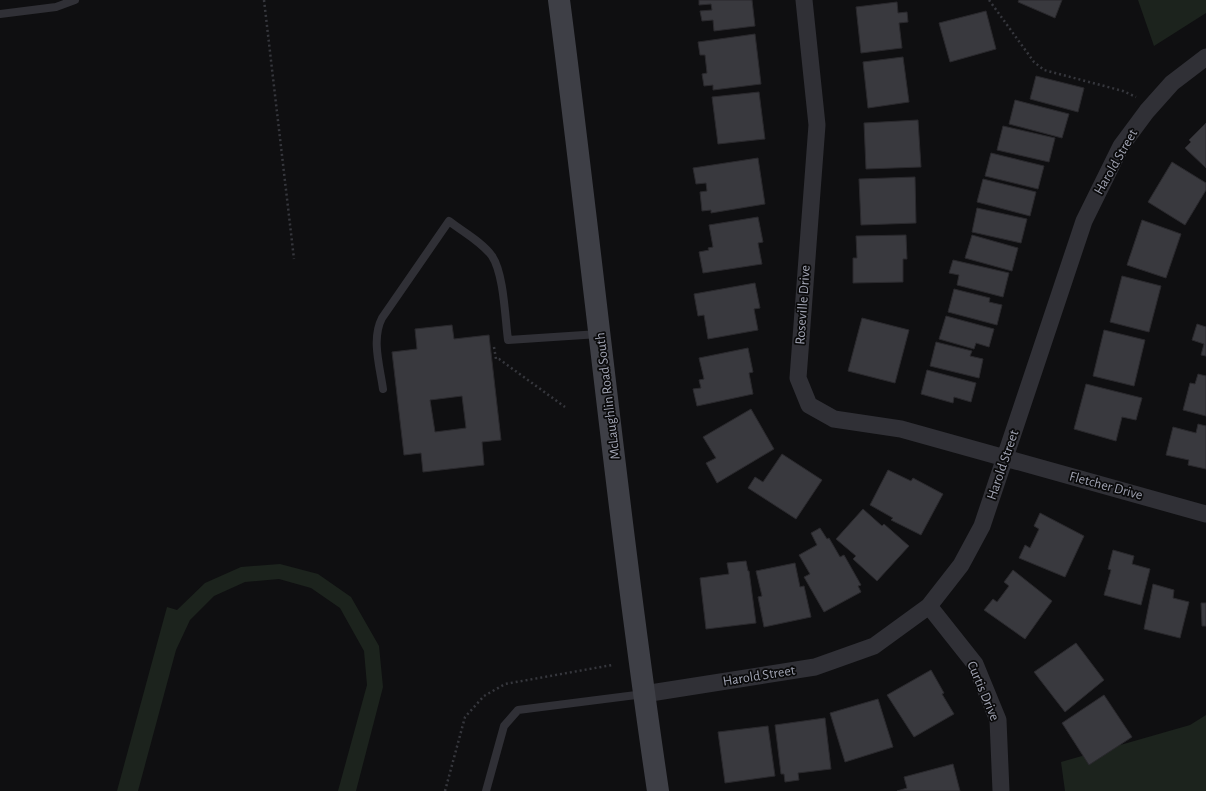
<svg xmlns="http://www.w3.org/2000/svg" width="1206" height="791" font-family="'Alegreya Sans',sans-serif">
<rect width="100%" height="100%" fill="#0f0f11"/>
<path fill="#1c231d" d="M1138 0H1206V13L1154 46Z
M280 564 318 574 351 597 379 646 383 687 356 791H338L367 685 364 651 340 608 311 588 279 579 245 582 214 596 190 620 176 650 138 791H117L167 607 177 610 205 583 241 567Z
M1206 715V791H1065L1061 762 1190 725Z"/>
<path fill="#39393e" stroke="#2a292d" fill-rule="evenodd" d="M699 0H752L755 26 714 31 713 20 702 21 700 11 712 10 711 4 699 5Z
M1019 0H1062L1055 18 1018 2Z
M897 2 898 13 907 12 908 22 899 23 902 48 861 53 856 7Z
M986 11 996 49 950 62 939 23Z
M755 34 761 84 713 90V85L704 86 702 74 707 73 705 55H700L698 42Z
M903 57 909 102 868 108 863 62Z
M1036 76 1084 88 1078 112 1030 99Z
M759 92 765 139 718 144 712 97Z
M1015 100 1069 114 1062 138 1009 124Z
M918 120 921 167 866 169 864 123Z
M1206 123V168L1185 148 1191 142 1189 140Z
M1003 126 1055 138 1049 162 997 150Z
M991 153 1044 166 1038 189 985 176Z
M758 158 765 204 711 213V210L702 211 700 192 707 191 706 183 696 184 693 168Z
M1172 162 1206 183V190L1185 225 1148 202Z
M915 177 916 223 861 225 859 179Z
M983 179 1036 192 1030 216 977 202Z
M977 208 1027 219 1021 243 972 232Z
M758 217 763 242 758 243 762 264 703 273 699 252 709 250 708 248 713 247 709 225Z
M1142 220 1181 234 1166 278 1127 265Z
M906 235 907 259H903V282L853 283V258H857L856 236Z
M972 235 1018 248 1012 271 965 258Z
M953 260 1009 273 1003 297 957 285 959 275 949 273Z
M1122 276 1161 286 1149 332 1110 322Z
M755 283 760 308 754 309 758 330 708 339 704 315 698 316 694 294Z
M954 289 990 298 989 302 1002 305 997 325 948 312Z
M946 316 994 329 989 347 976 343 974 349 939 339Z
M862 318 909 330 895 383 848 371Z
M1197 324 1206 327V356L1201 355 1204 344 1192 340Z
M452 325 454 339 489 335 501 440 482 442 484 465 423 472 421 453 404 455 392 352 417 349 415 329ZM462 396 466 428 435 432 430 400Z
M1104 330 1145 340 1134 386 1093 376Z
M936 342 972 351 970 356 983 359 979 378 930 366Z
M748 348 753 372 749 373 753 394 697 406 693 389 701 388 699 380 704 379 699 358Z
M927 370 976 383 971 402 954 397 953 403 921 394Z
M1198 374 1206 376V416L1183 410 1190 383 1195 384Z
M1086 384 1142 398 1136 420 1122 417 1116 441 1074 429Z
M751 409 774 449 717 483 706 463 716 458 703 437Z
M1198 424 1206 426V469L1188 465 1189 460 1166 455 1173 427 1196 433Z
M782 454 822 480 796 519 748 488 755 477 763 482Z
M888 470 911 481 913 478 943 494 921 535 891 520 893 518 870 505Z
M863 509 882 526 884 524 909 546 877 581 853 559 856 556 836 539Z
M1040 513 1084 536 1065 577 1019 558 1025 545 1030 548 1039 529 1034 526Z
M820 528 827 539 829 538 840 557 844 555 861 585 858 586 861 592 824 612 804 577 810 574 799 555 817 545 811 533Z
M1113 550 1134 556 1132 564 1150 569 1141 605 1104 595 1111 570 1108 569Z
M746 561 748 571H749L756 623 706 629 700 578 729 574 727 563Z
M795 563 800 587 804 586 811 617 764 627 758 597 762 596 756 571Z
M1013 570 1052 601 1025 639 984 610 993 599 997 602 1009 586 1004 582Z
M1153 584 1174 590 1173 598 1189 602 1180 638 1144 629Z
M1201 603H1206V626H1202Z
M1076 643 1104 680 1065 712 1034 672Z
M931 670 944 693 942 694 954 714 914 737 887 695Z
M1104 695 1132 737 1089 765 1062 723Z
M878 699 893 747 845 762 830 713Z
M825 718 831 769 798 773 799 780 785 782 784 774H781L775 725Z
M768 726 775 776 725 783 718 732Z
M953 764 960 791H897L907 788 904 777Z"/>
<g fill="none" stroke-linecap="round" stroke-linejoin="round">
<path stroke="#36373d" stroke-width="2.5" stroke-dasharray="2 3" stroke-linecap="butt" d="M264 0 294 259
M989 0 1034 62 1044 70 1123 91 1136 97
M494 347 496 359H499L565 407
M445 791 465 717 484 696 505 684 612 665"/>
<path stroke="#303036" stroke-width="8" d="M0 14 56 7 75 0
M383 389C380 367 371 339 382 318L449 221C463 232 482 242 492 256 504 274 505 318 508 340L599 334
M486 791 504 726 518 710 644 694"/>
<path stroke="#303036" stroke-width="17" d="M804 0 817 125 798 378 809 405 834 419 901 429 1206 514
M929 606 975 664 998 720 1001 791
M644 694 815 667 874 646 929 606 961 565 982 526 1084 221 1121 146 1147 111 1172 83 1206 57"/>
<path stroke="#3e3f46" stroke-width="22" d="M559 0C593 263 619 528 658 791"/>
</g>
<g text-anchor="middle" dominant-baseline="central" stroke-width="3.5" stroke-linejoin="round" paint-order="stroke">
<g font-size="14" fill="#a0a3b2" stroke="#0a0a0b">
<text transform="translate(1116 162) rotate(-60)">Harold Street</text>
<text transform="translate(803 305) rotate(-86)">Roseville Drive</text>
<text transform="translate(608 396) rotate(-97)">McLaughlin Road South</text>
<text transform="translate(1003 465) rotate(-71)">Harold Street</text>
<text transform="translate(1106 486) rotate(15)">Fletcher Drive</text>
<text transform="translate(759 676) rotate(-9)">Harold Street</text>
<text transform="translate(983 691) rotate(67)">Curtis Drive</text>
</g>
</g>
</svg>
